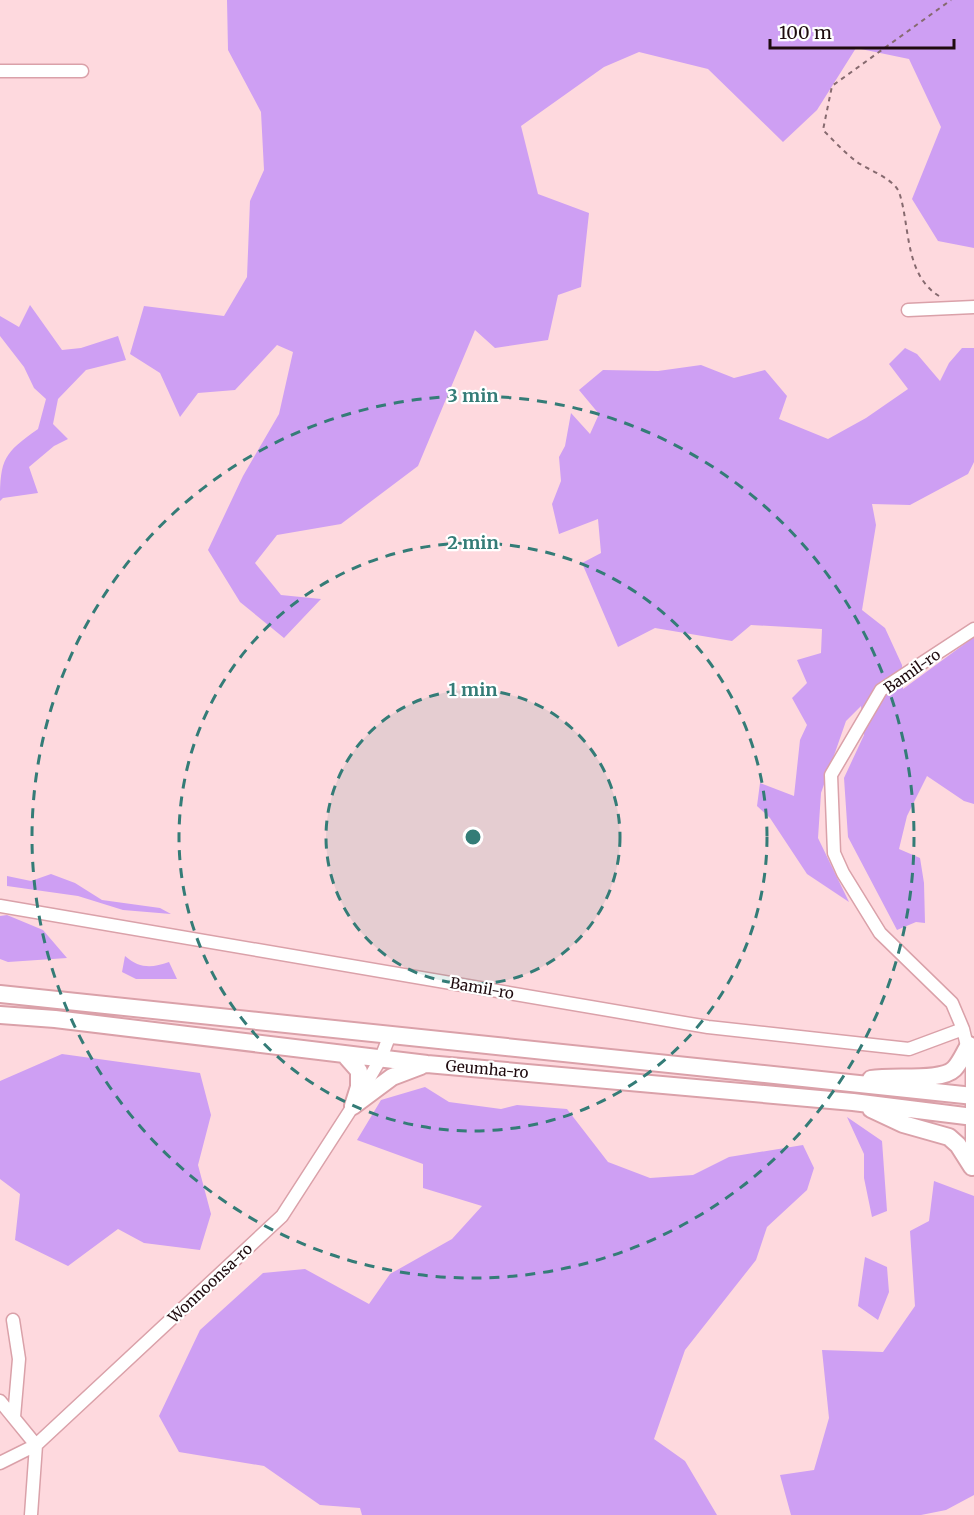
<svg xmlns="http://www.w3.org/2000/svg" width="974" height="1515" font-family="Merriweather,serif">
<rect width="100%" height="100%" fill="#fed9de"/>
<path fill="#ce9ff3" d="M227 0H974V248L938 241 912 199 941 127 909 59 856 48 817 110 783 142 708 69 639 52 604 67 521 126 538 194 589 213 581 287 558 295 548 340 495 348 475 330 418 466 341 524 277 535 255 563 281 595 321 599 284 638 240 602 208 550 243 476 279 414 293 352 277 345 235 390 198 393 180 417 160 373 130 354 144 306 224 316 247 277 250 201 264 170 261 112 228 50Z
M30 305 62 350 81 348 118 336 126 360 86 370 58 399 53 424 68 439 54 446 29 467 38 493 3 498 0 501C0 459 4 453 38 429L46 399 34 388 24 367 0 336V316L19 327Z
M905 348 917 354 940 381 949 363 962 348H974V462L968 474 910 505 872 504 876 525 862 610 885 628 902 665 903 689 974 637V804L964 801 927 776 907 816 899 849 920 858 924 883 925 923 916 922 897 930 848 837 844 778 864 735 861 706 846 721 821 793 818 838 849 902 807 874 770 818 757 806 760 783 794 796 800 740 807 725 792 698 807 683 797 660 821 653 822 629 751 625 732 641 655 628 618 647 582 563 601 553 598 519 559 534 552 504 561 481 559 457 565 446 571 413 590 434 599 414 579 390 603 370 658 371 701 365 734 378 765 370 787 396 779 419 828 439 866 418 908 389 889 364Z
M51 874 75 883 102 900 160 908 171 914 123 910 78 896 7 886V876L31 881Z
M7 915 43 930 67 958 8 962 0 959V916Z
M125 956C140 969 152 968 169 962L177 979H136L122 972Z
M62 1054 200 1073 211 1115 198 1165 211 1214 200 1250 144 1243 118 1229 68 1266 15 1240 20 1194 0 1179V1081Z
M425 1087 449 1102 501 1109 517 1105 567 1109 608 1162 650 1178 693 1175 729 1157 803 1145 814 1168 807 1190 767 1227 756 1260 685 1350 654 1439 685 1461 717 1515H362L360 1508 320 1505 264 1466 179 1452 159 1416 200 1330 263 1273 305 1269 369 1304 390 1274 452 1239 482 1206 423 1188V1164L357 1140 381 1100Z
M847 1117 882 1141 887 1211 872 1217 864 1178V1154Z
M934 1181 974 1196V1495L946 1510 921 1515H791L780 1475 814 1470 829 1418 822 1350 883 1352 915 1306 910 1231 929 1221Z
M865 1257 887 1267 889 1292 878 1320 858 1306Z"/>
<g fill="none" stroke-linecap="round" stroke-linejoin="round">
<g stroke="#daa1a9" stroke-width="15">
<path id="minor" d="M0 71H82
M908 310 974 307
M0 906 708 1027 909 1049 963 1029 972 1067V1167
M963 1029 952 1003 880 933 843 873 834 853 831 775 881 690 974 629
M13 1320 19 1359 14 1417
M0 1401 36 1445 0 1463
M31 1515 36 1445 282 1216 353 1106 381 1058 389 1037"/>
</g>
<g stroke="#daa1a9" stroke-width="20">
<path id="major" d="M0 994 974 1096
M0 1015 55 1019 427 1064 853 1102 974 1117
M344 1054 359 1071V1087L353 1106
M871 1079C894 1075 941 1082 954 1069 960 1063 964 1053 969 1045L974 1050
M353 1106 392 1077 421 1066
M871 1109 903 1124 949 1137 958 1145 972 1167 974 1164"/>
</g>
<path stroke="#866a6f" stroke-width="2" stroke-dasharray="4.5 4.5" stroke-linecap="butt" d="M939 296C905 275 910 228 900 195 896 179 870 171 857 162 845 153 834 141 823 130L832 86 951 0"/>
<use href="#minor" stroke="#fff" stroke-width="12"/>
<use href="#major" stroke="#fff" stroke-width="16"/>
</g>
<circle cx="473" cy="837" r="147" fill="#347c77" fill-opacity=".12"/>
<g fill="none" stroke="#347c77" stroke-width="3" stroke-dasharray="10 8">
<circle cx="473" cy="837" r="147"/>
<circle cx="473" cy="837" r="294"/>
<circle cx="473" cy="837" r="441"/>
</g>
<g text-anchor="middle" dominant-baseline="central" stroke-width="4.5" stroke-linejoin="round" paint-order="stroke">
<g font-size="15" fill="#1f0b0f" stroke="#fff">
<text transform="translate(912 671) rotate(-35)">Bamil-ro</text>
<text transform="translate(482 988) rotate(10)">Bamil-ro</text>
<text transform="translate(487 1069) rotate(5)">Geumha-ro</text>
<text transform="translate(210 1283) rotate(-43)">Wonnoonsa-ro</text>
</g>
</g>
<circle cx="473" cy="837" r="9" fill="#347c77" stroke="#fff" stroke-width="3"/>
<g font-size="18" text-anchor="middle" font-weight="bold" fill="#347c77" stroke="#fff" stroke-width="4.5" stroke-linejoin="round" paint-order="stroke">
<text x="473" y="402">3 min</text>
<text x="473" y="549">2 min</text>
<text x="473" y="696">1 min</text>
</g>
<path d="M770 39v9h184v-9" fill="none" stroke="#1f0b0f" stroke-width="3"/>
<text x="779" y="39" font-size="18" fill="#1f0b0f" stroke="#ffffff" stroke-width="4.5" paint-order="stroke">100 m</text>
</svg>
